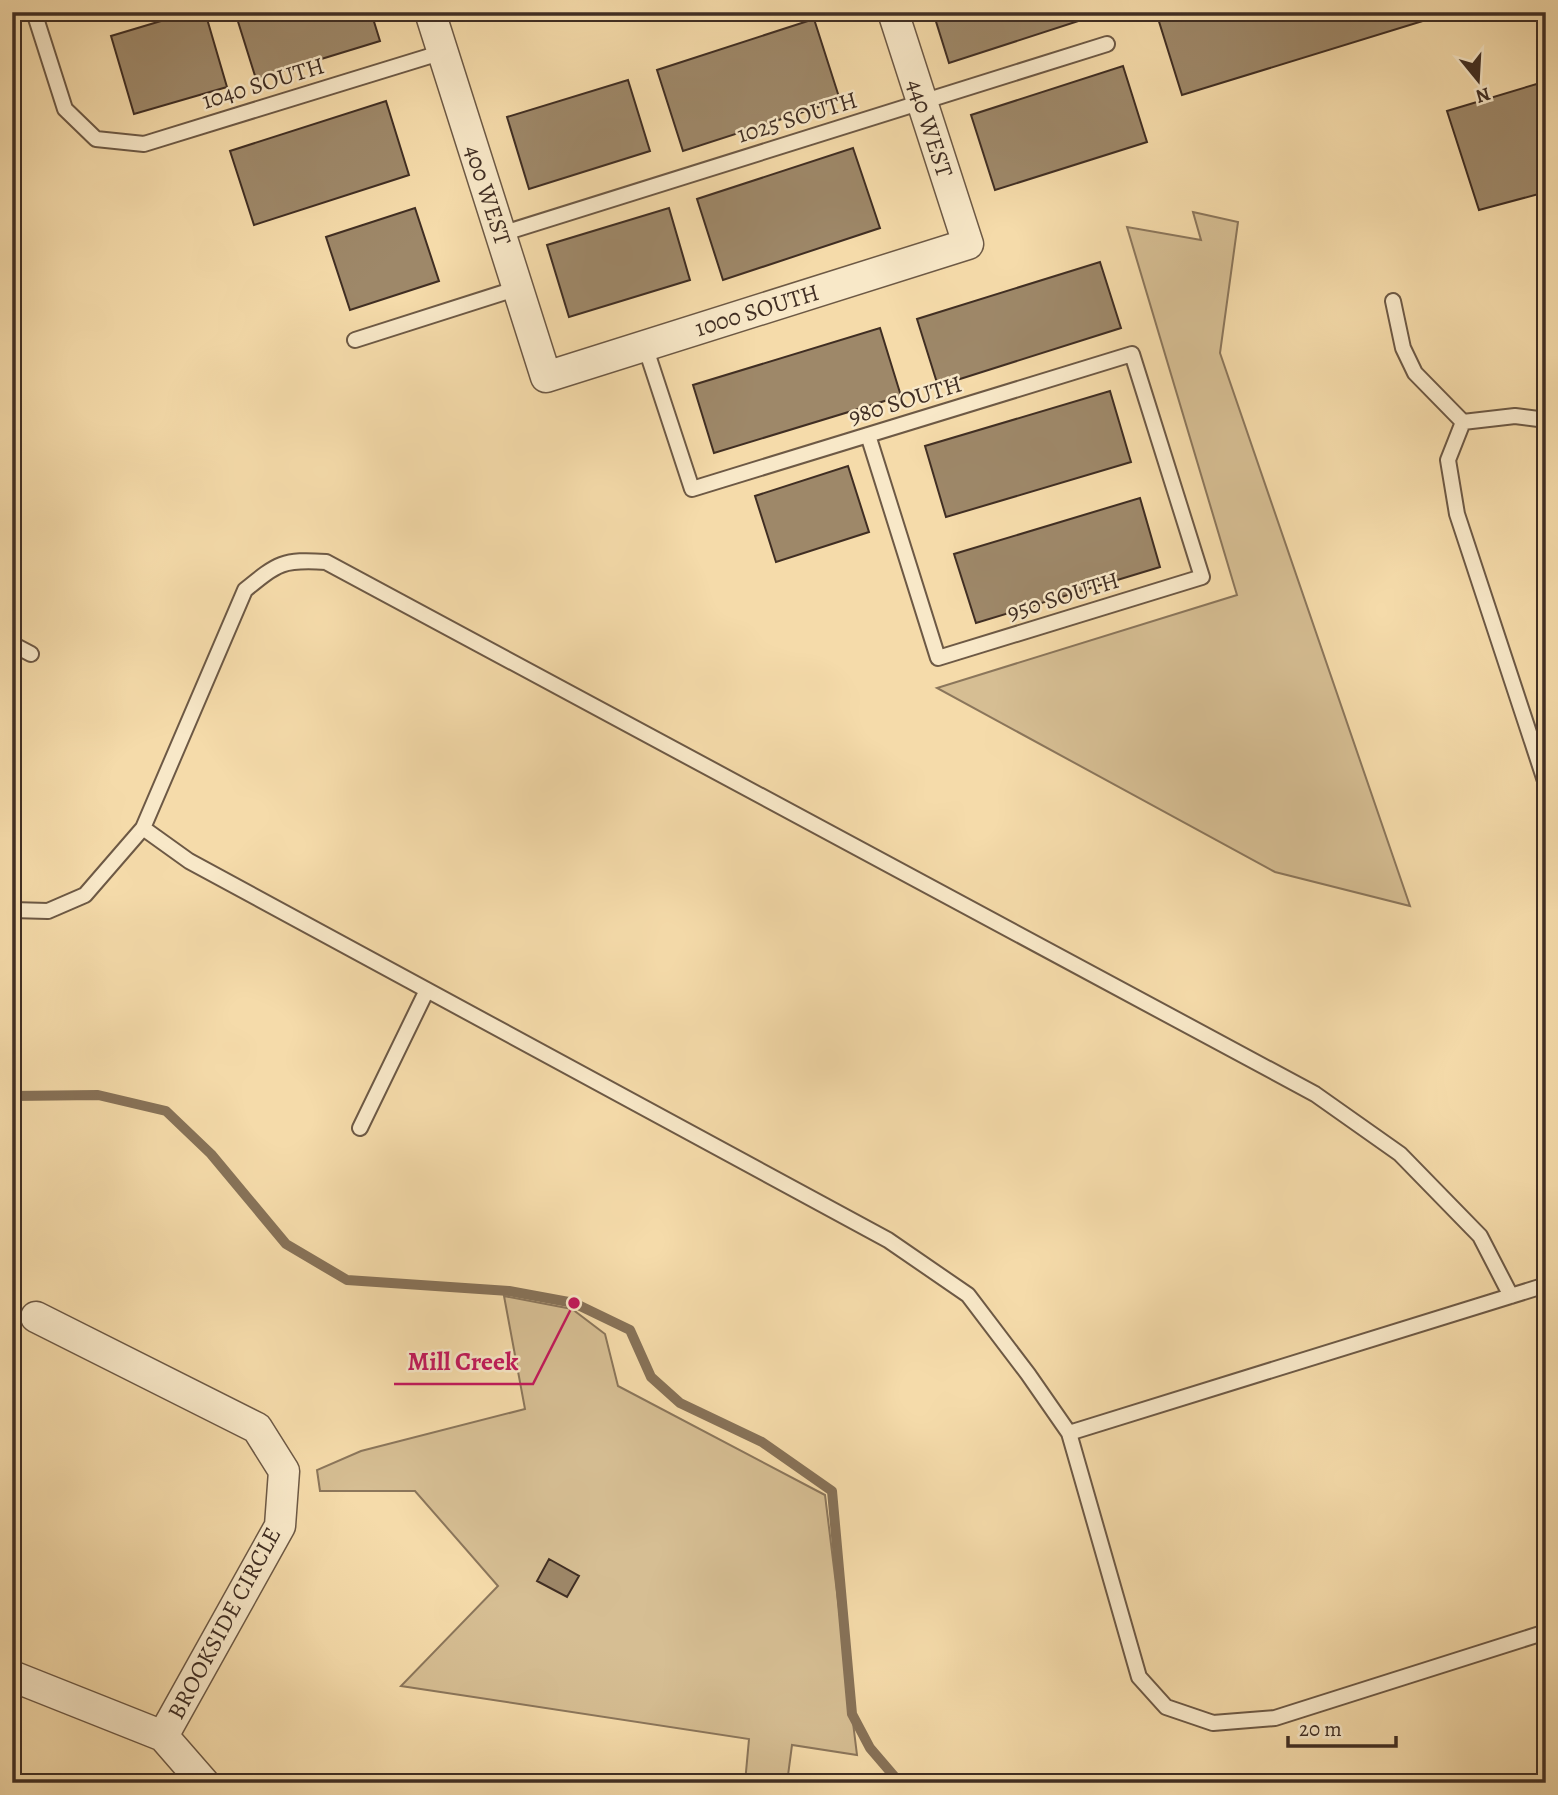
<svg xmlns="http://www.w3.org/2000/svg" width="1558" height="1795" font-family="Alegreya,serif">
<rect width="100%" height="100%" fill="#f5dbaa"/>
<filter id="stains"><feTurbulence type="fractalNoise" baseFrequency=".00286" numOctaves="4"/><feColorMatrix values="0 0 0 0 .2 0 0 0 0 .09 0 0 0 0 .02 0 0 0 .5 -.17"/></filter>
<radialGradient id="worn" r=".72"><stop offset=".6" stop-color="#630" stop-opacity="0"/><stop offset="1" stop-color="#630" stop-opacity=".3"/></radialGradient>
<path fill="#d6be93" stroke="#8b765b" stroke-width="2" d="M1193 212 1238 222 1220 353 1410 906 1275 872 937 688 1237 595 1127 227 1201 240Z
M504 1296 572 1309 605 1334 618 1386 825 1495 857 1755 792 1745 787 1783H745L749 1739 401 1686 498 1586 415 1491H320L317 1470 361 1451 525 1409Z"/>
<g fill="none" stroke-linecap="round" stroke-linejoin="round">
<path stroke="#877258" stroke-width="10" d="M12 1096 98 1095 166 1111 211 1154 286 1244 347 1280 509 1291 574 1303 630 1330 651 1377 680 1403 762 1442 832 1491 852 1714 870 1748 900 1783"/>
</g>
<path fill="#9e8869" stroke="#402e23" stroke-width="2" d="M191 12H205L227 87 134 114 111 36Z
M235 12H371L380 41 256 79Z
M933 12H1100V14L949 63Z
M1156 12H1452L1182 95Z
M814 19 840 100 683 151 657 70Z
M1123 66 1147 142 995 190 971 115Z
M628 80 650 151 529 189 507 117Z
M1540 83 1546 102V192L1479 210 1447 111Z
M386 101 409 175 254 225 230 151Z
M853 148 880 228 723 280 697 199Z
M415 208 439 281 350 310 326 237Z
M669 208 690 280 569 317 547 245Z
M1100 262 1121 328 938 386 917 319Z
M880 328 901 396 714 453 693 385Z
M1110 391 1131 462 946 517 925 446Z
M848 466 869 532 776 562 755 496Z
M1140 498 1160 567 976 623 954 554Z
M549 1559 579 1576 567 1597 537 1581Z"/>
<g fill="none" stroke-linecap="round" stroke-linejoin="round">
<g stroke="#6d5945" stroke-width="18">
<path id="service" d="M34 12 65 109 96 139 144 144 443 52
M501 234 1107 44
M1393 301 1403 348 1415 373 1463 422
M355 340 518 288
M645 346 692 489 1132 354 1202 577 938 658 868 435
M1546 420 1515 416 1463 422 1448 460 1457 514 1546 784
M12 644 31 654
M143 828 245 590C278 563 283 559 326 562L1315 1094 1400 1154 1480 1236 1511 1296
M12 910 48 911 85 895 143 828 189 861 888 1240 968 1295 1028 1374 1069 1433 1139 1677 1166 1707 1213 1723 1275 1718 1546 1632
M360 1128 427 990
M1069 1433 1546 1285"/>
</g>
<g stroke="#6d5945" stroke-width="33">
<path id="minor" d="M430 12 546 377 968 244 893 12
M36 1317 257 1428 284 1471 280 1526 163 1736
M12 1676 163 1736 204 1783"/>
</g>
<use href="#service" stroke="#f8e8c8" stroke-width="14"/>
<use href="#minor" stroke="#f8e8c8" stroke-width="30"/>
</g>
<g text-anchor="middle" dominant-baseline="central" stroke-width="5" stroke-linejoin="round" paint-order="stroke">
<g font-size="24" fill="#402e23" stroke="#f8e8c8">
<text transform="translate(263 83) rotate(-17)">1040 SOUTH</text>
<text transform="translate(797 117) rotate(-17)">1025 SOUTH</text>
<text transform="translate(930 128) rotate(72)">440 WEST</text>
<text transform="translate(488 195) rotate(72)">400 WEST</text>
<text transform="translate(757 310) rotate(-17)">1000 SOUTH</text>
<text transform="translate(905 400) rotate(-17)">980 SOUTH</text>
<text transform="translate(1063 596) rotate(-17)">950 SOUTH</text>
<text transform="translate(224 1623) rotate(-62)">BROOKSIDE CIRCLE</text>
</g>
</g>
<path fill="none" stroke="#c2185b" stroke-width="2.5" d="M574 1303L533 1384H394"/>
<circle fill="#c2185b" stroke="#f8e8c8" stroke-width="2.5" cx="574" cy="1303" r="7"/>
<g font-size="26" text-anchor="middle" font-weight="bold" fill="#c2185b" stroke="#f8e8c8" stroke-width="5" stroke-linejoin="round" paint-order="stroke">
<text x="463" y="1370">Mill Creek</text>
</g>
<rect width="1558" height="1795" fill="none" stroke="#f5dbaa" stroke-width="42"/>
<rect x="14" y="14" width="1530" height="1767" fill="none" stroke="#402e23" stroke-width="3.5"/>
<rect x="21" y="21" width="1516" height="1753" fill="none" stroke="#402e23" stroke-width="2"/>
<g transform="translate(1478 80) rotate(162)" stroke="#f8e8c8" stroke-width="5" paint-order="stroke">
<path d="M0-5L12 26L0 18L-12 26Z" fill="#402e23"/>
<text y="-10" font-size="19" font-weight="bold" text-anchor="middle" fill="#402e23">N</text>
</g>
<path d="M1288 1736v10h108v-10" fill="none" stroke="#402e23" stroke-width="3.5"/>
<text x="1299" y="1736" font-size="21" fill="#402e23" stroke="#f8e8c8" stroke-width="5" paint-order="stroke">20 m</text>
<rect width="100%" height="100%" filter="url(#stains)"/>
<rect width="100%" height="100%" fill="url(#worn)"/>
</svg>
